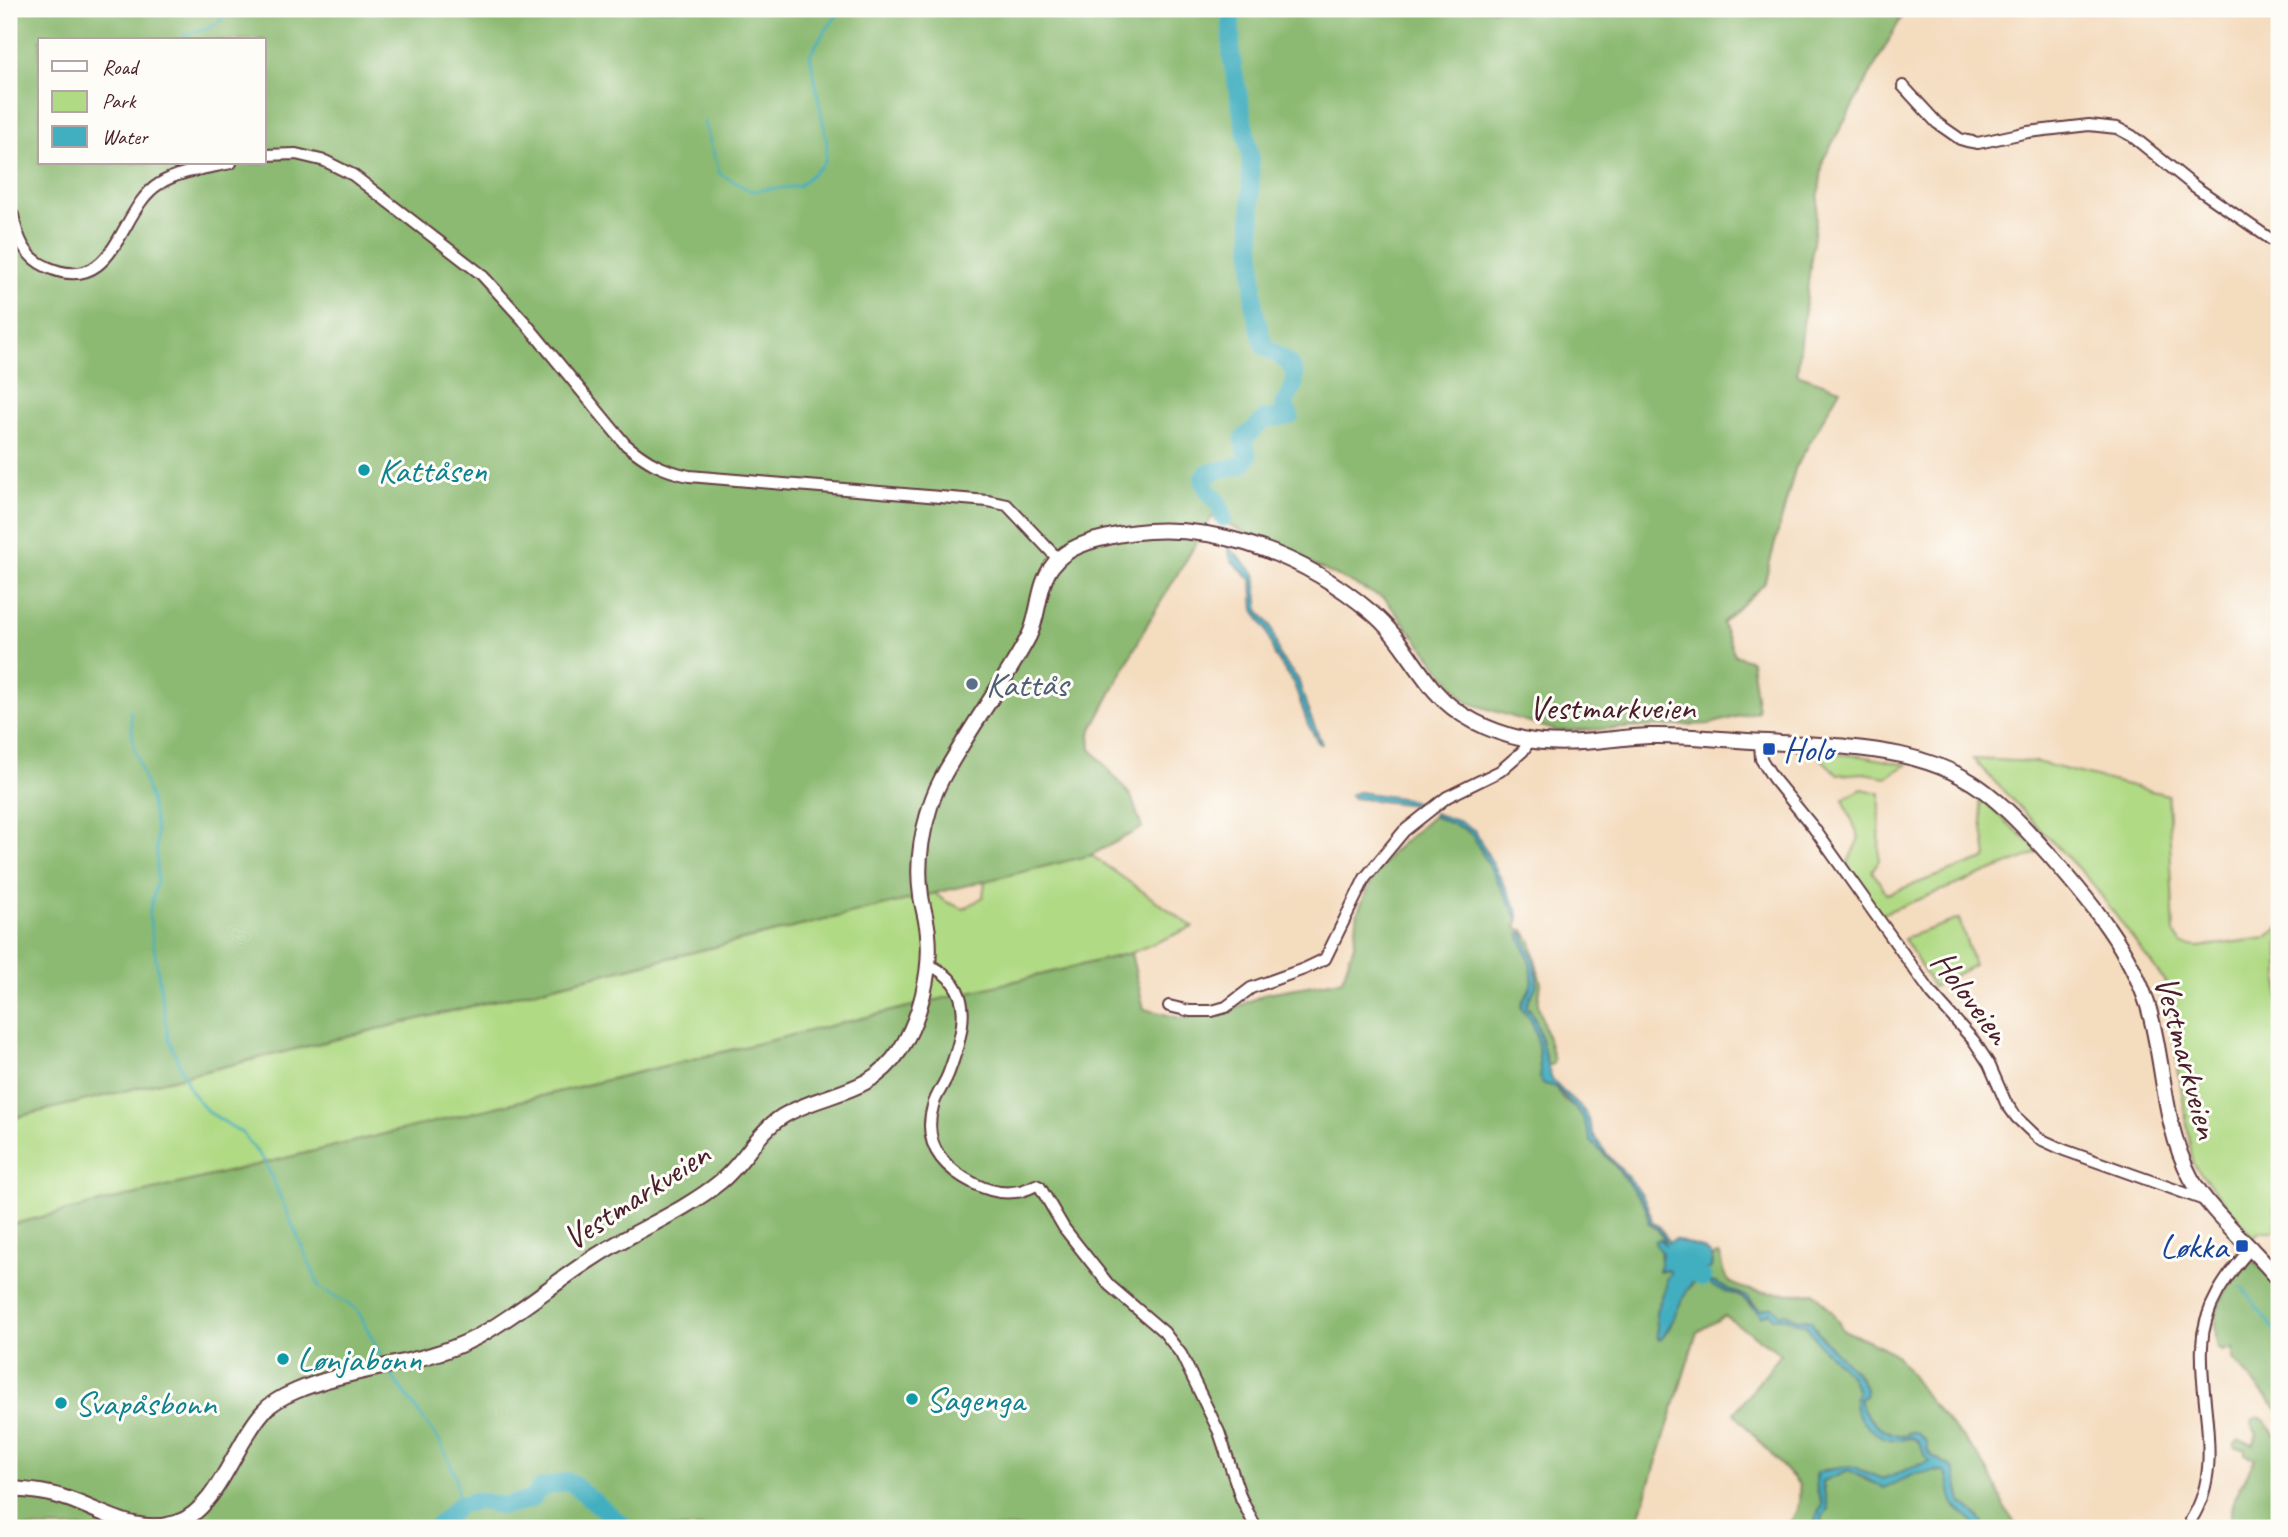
<svg xmlns="http://www.w3.org/2000/svg" width="2288" height="1537" font-family="Caveat,sans-serif">
<rect width="100%" height="100%" fill="#fdfcf7"/>
<filter id="ink" filterUnits="userSpaceOnUse"><feTurbulence type="fractalNoise" baseFrequency=".0143" numOctaves="2"/><feDisplacementMap in="SourceGraphic" scale="14" xChannelSelector="R" yChannelSelector="G"/><feConvolveMatrix kernelMatrix="1 2 1 2 8 2 1 2 1" color-interpolation-filters="sRGB"/></filter>
<filter id="wash" filterUnits="userSpaceOnUse"><feTurbulence type="fractalNoise" baseFrequency=".00686" numOctaves="4" result="noise"/><feDisplacementMap in="SourceGraphic" scale="28" xChannelSelector="R" yChannelSelector="G"/><feGaussianBlur stdDeviation="1.57" result="paint"/><feColorMatrix in="noise" values="0 0 0 0 0 0 0 0 0 0 0 0 0 0 0 0 0 1.4 0 .05"/><feComposite in="paint" operator="in"/></filter>
<g filter="url(#wash)">
<rect width="100%" height="100%" fill="#f4dcbf"/>
<path fill="#b1da85" stroke="#7e7c58" stroke-width="2" d="M1815 753 1862 756 1907 765 1886 777 1864 773 1838 775Z
M1973 759 2036 762 2168 795 2174 933 2182 945 2199 947 2265 938 2279 928V1191L2275 1206 2276 1231H2260L2253 1237 2193 1164 2165 982 2091 882Z
M1862 789 1880 793 1879 860 1872 871 1887 894 1987 858 1979 797 2040 852 1879 915 1846 867 1859 838 1843 799Z
M1091 855 1193 927 1131 953 9 1225V1119L935 893 944 901 964 909 983 897 985 881Z
M1959 919 1974 965 1933 987 1904 938Z"/>
<path fill="#8cba72" stroke="#6b6c4e" stroke-width="2" fill-rule="evenodd" d="M9 9H1906L1823 160 1797 374 1840 389 1795 469 1764 584 1722 623 1735 655 1751 661 1758 711 1710 724 1557 731 1466 702 1385 599 1212 517 1148 623 1090 733 1091 749 1131 796 1142 828 1091 855 9 1119ZM40 40H264V163H40Z
M1433 816 1465 829 1473 836 1515 913 1518 922 1516 928 1524 930 1531 942 1539 975 1541 983 1538 1004 1554 1060 1552 1065H1546L1540 1033 1530 1009 1526 1007 1537 978 1524 933 1519 934C1524 947 1534 965 1533 978 1532 989 1524 998 1522 1010 1540 1021 1538 1055 1542 1074L1540 1079 1555 1087 1564 1099 1578 1110 1583 1117 1591 1141 1612 1162 1641 1200 1646 1208 1649 1224C1658 1228 1663 1234 1667 1244H1664L1662 1240C1659 1251 1662 1258 1659 1269L1660 1272 1668 1270 1671 1273 1656 1312 1658 1339C1671 1333 1673 1315 1680 1302 1689 1287 1700 1274 1713 1263L1712 1257 1718 1254 1720 1255C1722 1264 1722 1274 1729 1281 1742 1294 1797 1295 1815 1293L1832 1312 1843 1330 1881 1346 1897 1356 1930 1402 1977 1454 1995 1483 2004 1507 2018 1528H1984C1982 1518 1970 1508 1961 1503L1955 1474 1950 1466 1930 1455 1925 1445 1909 1432 1905 1436C1883 1435 1870 1421 1859 1404L1863 1384 1856 1371 1836 1354 1808 1319H1798L1788 1314 1779 1315 1777 1311 1760 1310 1747 1297 1712 1282C1721 1291 1731 1291 1742 1298 1750 1303 1754 1310 1763 1315L1770 1312 1807 1326 1819 1344 1850 1375 1858 1391 1854 1399 1882 1436 1916 1439C1923 1445 1923 1456 1931 1462L1914 1466 1902 1473 1882 1479 1851 1466 1824 1470 1816 1475 1817 1490 1822 1504 1815 1521 1817 1528H1782C1797 1519 1801 1502 1799 1485L1734 1413 1781 1354 1725 1316 1697 1332 1636 1528H9V1225L1131 953 1144 1009 1180 1018 1223 1014 1267 993 1342 980 1354 945 1358 911 1371 882 1392 852Z
M2254 1261 2265 1272 2279 1292V1411L2233 1359V1348L2223 1351 2218 1349C2209 1310 2223 1290 2248 1262Z
M2258 1417 2263 1419 2279 1438V1528H2229L2232 1504 2255 1459 2245 1454V1449L2235 1448 2234 1445 2239 1440 2254 1444 2257 1434 2251 1425 2252 1420Z
M1848 1470 1870 1482 1892 1486C1907 1475 1927 1467 1946 1473L1957 1507 1973 1520 1977 1528H1823L1822 1517 1828 1510 1822 1481Z"/>
<path fill="#42afc0" stroke="#466776" stroke-width="2" d="M1228 549H1231L1255 574 1259 611 1271 626 1280 657 1298 679 1308 711 1322 744H1319L1308 724 1294 684 1275 656 1266 629 1254 610 1252 580 1231 560Z
M1358 792 1407 799 1424 806 1354 798 1350 795Z
M1434 813 1463 823 1475 831 1517 909 1519 921 1473 836 1465 829 1433 816Z
M1522 932C1528 946 1540 970 1536 986 1534 993 1528 999 1526 1007 1542 1018 1542 1062 1553 1080 1561 1092 1574 1099 1583 1110 1590 1118 1590 1130 1596 1139 1614 1168 1647 1187 1652 1222L1660 1227 1669 1242 1675 1239C1688 1246 1704 1244 1712 1257L1711 1268C1682 1277 1677 1325 1660 1340L1658 1338 1656 1312 1666 1287V1278L1671 1273 1668 1270 1659 1271 1662 1253 1656 1246 1655 1241 1660 1239 1665 1244V1241L1658 1229 1649 1223 1646 1208 1641 1200 1612 1162 1591 1141 1582 1115 1555 1087 1541 1083C1538 1059 1542 1026 1521 1008 1522 999 1527 996 1530 988 1537 972 1525 950 1519 934Z
M1712 1282 1747 1297 1760 1310 1772 1307 1777 1311 1779 1315 1785 1313 1798 1319 1811 1321C1825 1349 1854 1362 1866 1391L1865 1396 1859 1399C1863 1419 1885 1435 1905 1436L1911 1432 1918 1434 1926 1441C1926 1460 1943 1459 1954 1470L1961 1503C1970 1509 1982 1518 1984 1528H1977C1972 1517 1963 1515 1956 1507 1948 1497 1951 1483 1946 1473L1939 1471 1915 1474 1884 1488 1848 1470 1822 1481 1828 1510 1822 1517 1823 1528H1817L1815 1521 1822 1504C1819 1494 1813 1482 1818 1472L1851 1466 1882 1479 1930 1461C1920 1454 1923 1440 1911 1437 1886 1450 1844 1418 1858 1391L1850 1375 1819 1344 1807 1326 1787 1318H1773L1770 1312 1761 1316 1750 1303 1739 1296 1713 1287 1710 1284Z"/>
<g fill="none" stroke-linecap="round" stroke-linejoin="round">
<path stroke="#42afc0" stroke-width="2.5" d="M181 40 185 35C208 27 215 31 229 9
M704 122 720 174 751 191 799 186 825 162 827 143 810 55 822 35 842 9
M130 710 134 747 150 799 156 830 157 880 149 915 168 1037 191 1092 207 1111 242 1133 265 1162 320 1288 357 1309 381 1356
M2242 1287 2279 1337
M391 1375 440 1442 455 1474 459 1505"/>
<path stroke="#42afc0" stroke-width="18" d="M1223 518C1220 494 1205 497 1203 477L1207 473 1243 465 1248 456 1243 439 1265 419 1290 416 1284 404C1287 397 1292 392 1294 384 1300 365 1277 355 1264 346L1254 308 1250 156 1231 56V9
M1698 1275 1703 1278
M436 1528 459 1505 478 1501 504 1506 530 1500 541 1488 569 1481 626 1528"/>
</g>
</g>
<g filter="url(#ink)">
<g fill="none" stroke-linecap="round" stroke-linejoin="round">
<g stroke="#643b41" stroke-width="14">
<path id="minor" d="M1903 86 1937 123 1960 139 1967 141 1978 143 2028 132 2089 125 2117 128 2132 136 2194 186 2279 245
M264 155 296 154 325 161 353 175 481 274 523 320 625 444C647 462 661 470 689 476L988 501 1007 505 1058 559
M13 215C17 237 25 258 47 267 117 298 119 208 159 184 179 171 208 168 231 163
M1760 742 1761 759 1773 778 1813 827 1932 994 1974 1041 1989 1064 2006 1103 2017 1118 2038 1138 2064 1150 2207 1201
M929 965C977 986 964 1032 949 1072 945 1084 936 1094 933 1106 922 1144 943 1168 975 1184 995 1194 1016 1196 1036 1185L1040 1187 1064 1228 1109 1285 1164 1332 1181 1354 1219 1432 1241 1498 1256 1528
M1169 1006 1190 1011H1212L1226 1007 1251 988 1304 969 1325 959 1365 878 1404 831 1447 797 1500 771 1523 751 1530 740
M2191 1520C2225 1467 2199 1405 2202 1346 2203 1307 2227 1275 2252 1247"/>
</g>
<g stroke="#643b41" stroke-width="18">
<path id="tertiary" d="M9 1489C29 1490 49 1492 68 1499 105 1512 136 1535 176 1523 218 1510 235 1442 264 1411 272 1402 284 1396 296 1391 354 1366 420 1367 477 1337 519 1314 556 1281 596 1256 636 1230 683 1212 720 1182 744 1163 757 1132 783 1116 825 1091 870 1096 900 1050 920 1019 932 971 928 934 927 921 923 909 921 896 917 869 920 841 928 814 934 789 948 767 961 746 983 709 1009 674 1029 636 1040 614 1037 585 1053 565 1065 549 1086 542 1104 538 1198 514 1299 551 1371 612 1398 634 1413 665 1435 691 1456 716 1491 732 1523 739 1564 748 1607 738 1649 736 1689 735 1728 740 1767 742 1843 747 1932 745 1993 798 2015 816 2033 837 2052 858 2091 903 2130 949 2148 1006 2165 1063 2162 1124 2191 1178 2210 1213 2253 1247 2279 1280"/>
</g>
<use href="#minor" stroke="#fff" stroke-width="10"/>
<use href="#tertiary" stroke="#fff" stroke-width="14"/>
</g>
</g>
<g fill="#0f9aa8" stroke="#fdfcf7" stroke-width="2.5">
<circle cx="364" cy="470" r="7"/>
<circle cx="283" cy="1359" r="7"/>
<circle cx="912" cy="1399" r="7"/>
<circle cx="61" cy="1403" r="7"/>
</g>
<circle fill="#5c6f8a" stroke="#fdfcf7" stroke-width="2.5" cx="972" cy="684" r="7"/>
<g fill="#1a4fb4" stroke="#fdfcf7" stroke-width="2.5">
<rect x="1762" y="742" width="14" height="14" rx="3.5"/>
<rect x="2235" y="1239" width="14" height="14" rx="3.5"/>
</g>
<g text-anchor="middle" dominant-baseline="central" stroke-width="6" stroke-linejoin="round" paint-order="stroke">
<g font-size="35" fill="#0d838f" stroke="#fdfcf7" text-anchor="start">
<text x="378" y="470">Kattåsen</text>
<text x="297" y="1359">Lønjabonn</text>
<text x="926" y="1399">Sagenga</text>
<text x="75" y="1403">Svapåsbonn</text>
</g>
<g font-size="35" fill="#4e5e75" stroke="#fdfcf7" text-anchor="start">
<text x="986" y="684">Kattås</text>
</g>
<g font-size="35" fill="#4a1f2b" stroke="#fdfcf7">
<text x="1612" y="707">Vestmarkveien</text>
<text transform="translate(1971 997) rotate(53)">Holoveien</text>
<text transform="translate(2187 1057) rotate(75)">Vestmarkveien</text>
<text transform="translate(636 1196) rotate(-33)">Vestmarkveien</text>
</g>
<g font-size="35" fill="#164399" stroke="#fdfcf7" text-anchor="start">
<text x="1783" y="749">Holo</text>
<text x="2228" y="1246" text-anchor="end">Løkka</text>
</g>
</g>
<rect width="2288" height="1537" fill="none" stroke="#fdfcf7" stroke-width="35"/>
<rect x="38" y="38" width="228" height="126" fill="#fdfcf7" stroke="#b5a4a5" stroke-width="2"/>
<rect x="52" y="61" width="35" height="10" fill="#ffffff" stroke="#b5a4a5" stroke-width="2"/>
<text x="102" y="74" font-size="21" fill="#4a1f2b">Road</text>
<rect x="52" y="91" width="35" height="21" fill="#b1da85" stroke="#b5a4a5" stroke-width="2"/>
<text x="102" y="108" font-size="21" fill="#4a1f2b">Park</text>
<rect x="52" y="126" width="35" height="21" fill="#42afc0" stroke="#b5a4a5" stroke-width="2"/>
<text x="102" y="144" font-size="21" fill="#4a1f2b">Water</text>
</svg>
